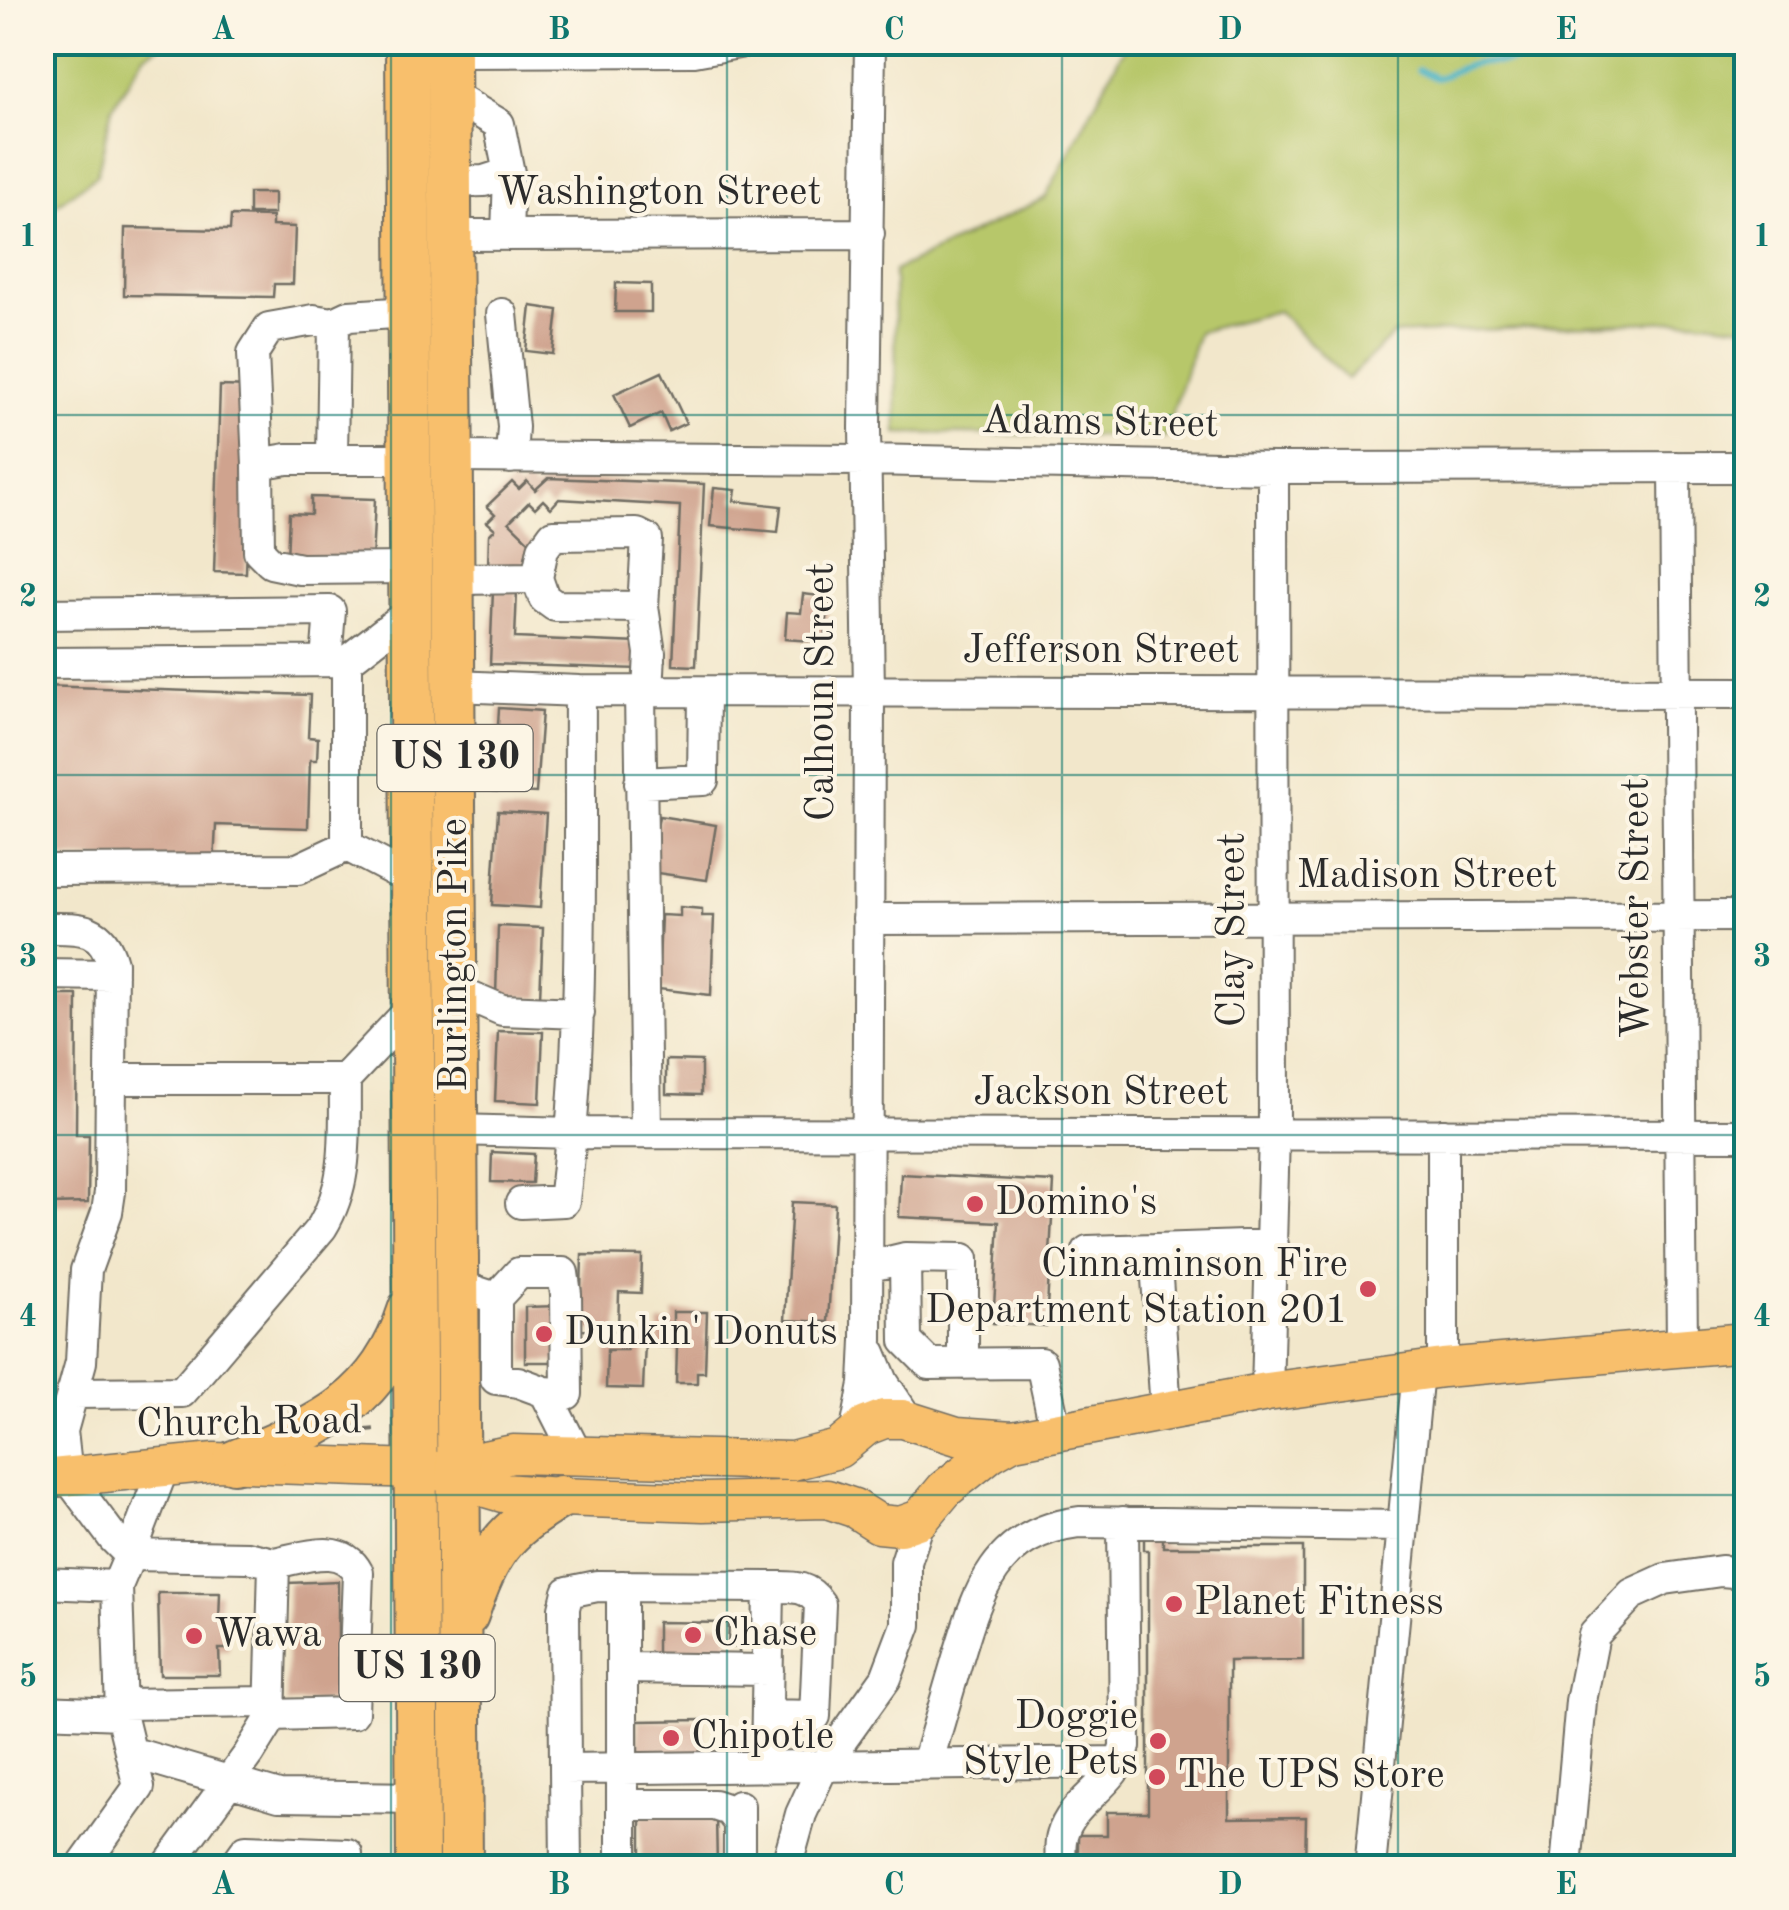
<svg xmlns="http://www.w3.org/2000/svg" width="1789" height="1910" font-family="'Old Standard TT',serif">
<rect width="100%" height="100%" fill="#fcf5e5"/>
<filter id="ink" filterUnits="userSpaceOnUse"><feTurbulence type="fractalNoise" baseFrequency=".01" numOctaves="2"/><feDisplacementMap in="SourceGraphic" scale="20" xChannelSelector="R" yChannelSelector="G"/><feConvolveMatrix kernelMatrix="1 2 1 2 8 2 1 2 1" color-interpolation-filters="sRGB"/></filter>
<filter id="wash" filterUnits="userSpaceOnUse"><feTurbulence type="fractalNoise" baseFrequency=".0048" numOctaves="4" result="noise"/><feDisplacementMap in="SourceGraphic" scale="40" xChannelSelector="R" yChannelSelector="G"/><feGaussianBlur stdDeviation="2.25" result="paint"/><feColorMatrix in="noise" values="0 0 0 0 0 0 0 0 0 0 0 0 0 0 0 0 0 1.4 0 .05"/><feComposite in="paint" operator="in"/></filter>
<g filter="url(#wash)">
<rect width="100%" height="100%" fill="#f2e7cb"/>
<path fill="#b7c76a" stroke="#71794a" stroke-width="2.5" d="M43 42 166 43 144 55 112 108 97 175 50 209 43 305Z
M1742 42 1746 51V326L1694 320 1394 334 1347 379 1278 311 1198 332 1165 437 897 433 894 271 1045 198 1127 43Z"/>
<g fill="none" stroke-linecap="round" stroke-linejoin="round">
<path stroke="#48b4c5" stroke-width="6" d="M1418 69 1436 78C1449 75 1461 66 1474 64 1494 60 1524 71 1526 42"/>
</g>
<g id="blocks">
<path fill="#cfa38e" d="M249 193H274V214H249Z
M231 216 272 217V226L295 227 293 284H274L273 297 124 295 125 228 230 230Z
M616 283 651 284V312H615Z
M531 306 558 310 553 354 526 351Z
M662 372 686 423 669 431 661 413 630 428 614 394Z
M220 386 252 387 246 573 214 572Z
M548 478 704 484 696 666 673 665 680 506 559 499 551 508 543 500 535 508 529 502 509 522 537 549 518 569 488 568 489 535 495 529 487 522 495 514 487 506 512 482 519 489 527 481 535 490Z
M714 488 736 490 734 501 781 506 778 532 710 526Z
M311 497 375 499 372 562 287 559 289 513 311 514Z
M493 590 517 591 515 638 640 643 639 669 490 664Z
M803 594 829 597 825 642 785 639 787 612 801 613Z
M42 686 310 695 308 737 318 738 317 760H310L308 828 216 825 214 863 42 857Z
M499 708 542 711 536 793 494 791Z
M498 811 546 814 540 908 492 905Z
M659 816 716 825 707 880 650 872Z
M680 907 702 909V916H714L711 995 658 989 661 915 680 916Z
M498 926 543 928 540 998 496 996Z
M42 995H77L76 1135H89L88 1203 49 1204 51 1400 42 1399Z
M498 1031 543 1032 540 1103 495 1101Z
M666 1060 701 1061V1095L666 1094Z
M492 1152 534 1154 532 1183 491 1182Z
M901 1174 1054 1182 1046 1326 993 1323 999 1222 899 1217Z
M792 1202 835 1204 828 1322 785 1320Z
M582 1255 642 1256 641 1293 619 1292 618 1331 580 1330Z
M559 1306V1362H525V1307Z
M673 1312H707L705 1372H697V1383H676L677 1347H658L659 1323H673Z
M627 1342H645L643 1389 606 1388 607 1350H627Z
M1144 1531H1163V1547H1303V1660L1229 1661V1818L1306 1817 1305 1868H1078V1835H1107V1812H1148V1550H1144Z
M338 1581V1701L286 1703 288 1583Z
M158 1593H220L219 1623H228L229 1649H219L220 1675H160Z
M657 1622 729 1623 728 1647H739V1663L657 1662Z
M704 1720 703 1754H638V1721Z
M641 1815H716L717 1868H641Z"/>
</g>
</g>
<g filter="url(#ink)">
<use href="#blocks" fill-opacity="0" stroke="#716d63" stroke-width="2.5"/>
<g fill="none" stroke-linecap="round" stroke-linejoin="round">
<g stroke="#716d63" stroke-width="34">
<path id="minor" d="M449 52 694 51 744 42
M449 94 499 124 509 173 507 235
M449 182 484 181 509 173
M449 235 869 234
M502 314 513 427 511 458
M451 457 867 460 1273 468 1746 467
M332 459 334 323
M258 464 253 353 269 328 314 320 334 323 349 316 409 312
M1675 467 1682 1349
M410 568 300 569 271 563 259 551 258 464 287 459H411
M537 578 543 549 553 535 637 534 647 539 643 607
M452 579 537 578 544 598 555 606 643 607 650 653 648 692
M42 614 330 611 326 661
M42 663 347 661 410 612
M455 686 580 691 1746 693
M640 692 646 1133
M640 783 703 780 704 692
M347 846V661
M347 846 412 880
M42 870 298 869 347 846
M868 919 1746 916
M42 928C76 928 102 924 112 963L110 1192 107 1212 86 1270 81 1362 62 1431 67 1476 114 1539 130 1555 164 1466
M42 974 112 975
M456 990 502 1010 579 1013
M113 1079H345
M456 1130 573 1133 1746 1135
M1443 1134V1368
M521 1203 564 1201C585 1032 579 861 580 691
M1088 1251 1155 1249
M905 1258 963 1259V1364
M867 1267 905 1258 906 1341 929 1364 1041 1363 1056 1432
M456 1285 496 1298V1379L518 1382 545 1392 577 1455
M496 1298 519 1273H563L566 1294 567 1394 545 1392
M871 1353 883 1382 908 1420
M1267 1392 1274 1134 1273 468
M72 1393 182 1392 322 1227C350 1181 344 1132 345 1079L412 1008
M1166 1410 1155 1249 1273 1245
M855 1435 865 1384 867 1340 869 692 865 428 870 42
M42 1583 117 1586 121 1714 139 1787 81 1868
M117 1586 130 1555 248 1557 274 1563 270 1720 249 1754 166 1868
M622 1586V1868
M622 1668 768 1670
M121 1704 271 1702
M42 1711 121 1714
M271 1715 353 1713 358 1573C342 1541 302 1558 274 1563
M767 1715 815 1716 820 1604C807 1584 791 1587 769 1587
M130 1752 279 1796 419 1798
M927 1764C937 1730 947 1695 957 1661 978 1590 995 1533 1079 1522L1403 1526
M565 1769 564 1608 568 1592 597 1586 769 1587 766 1766
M622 1805H714L729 1810 739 1823
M739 1806V1868
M233 1868 246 1850 347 1854V1868
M566 1868 565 1769 1120 1762
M786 1868 801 1814 823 1766 886 1678 906 1625V1562L920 1519
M1061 1868C1061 1857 1059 1846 1062 1836 1072 1799 1117 1785 1125 1746L1123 1522
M1370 1868 1418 1371
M1566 1868 1581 1701 1594 1635 1632 1594 1665 1579 1721 1571 1746 1573"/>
</g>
<g stroke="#716d63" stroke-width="41">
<path id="major" d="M456 1473 479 1461 513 1454 792 1461 838 1449 866 1426 884 1419H903L957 1436 1013 1440 1267 1392 1443 1368 1746 1342
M42 1479 215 1462 416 1469 456 1473 472 1484 503 1493 560 1497 703 1502 827 1499 854 1508 879 1524 900 1526 920 1519 945 1489 990 1453 1013 1440"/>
</g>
<g stroke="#716d63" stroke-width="46">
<path id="highway" d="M407 42 418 1868
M449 42 461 1868
M234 1462C319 1426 379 1404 410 1308
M467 1615C489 1551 502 1532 560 1497"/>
</g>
<path stroke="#716d63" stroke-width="4" stroke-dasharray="8 8" stroke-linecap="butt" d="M366 1430 376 1429V1435"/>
<use href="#minor" stroke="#fff" stroke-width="30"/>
<use href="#major" stroke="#f8bf6c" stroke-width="38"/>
<use href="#highway" stroke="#f8bf6c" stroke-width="42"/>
</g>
</g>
<path fill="none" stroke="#0f766e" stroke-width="2.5" stroke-opacity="0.55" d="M391 42V1868M727 42V1868M1062 42V1868M1398 42V1868M42 415H1746M42 775H1746M42 1135H1746M42 1495H1746"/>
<g fill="#d1495b" stroke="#fcf5e5" stroke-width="4">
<circle cx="975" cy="1204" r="10"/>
<circle cx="1368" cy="1289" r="10"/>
<circle cx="544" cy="1334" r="10"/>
<circle cx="1174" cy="1604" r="10"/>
<circle cx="693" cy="1635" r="10"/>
<circle cx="194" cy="1636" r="10"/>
<circle cx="671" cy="1738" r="10"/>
<circle cx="1158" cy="1741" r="10"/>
<circle cx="1157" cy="1777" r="10"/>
</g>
<g text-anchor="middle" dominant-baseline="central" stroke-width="8" stroke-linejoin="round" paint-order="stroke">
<g fill="#fcf5e5" stroke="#6a6863" stroke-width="2.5">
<rect x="377.5" y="725" width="155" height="66" rx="8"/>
<rect x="339.5" y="1635" width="155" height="66" rx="8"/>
</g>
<g font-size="38" font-weight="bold" fill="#2b2b2b">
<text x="455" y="758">US 130</text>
<text x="417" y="1668">US 130</text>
</g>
<g font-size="40" fill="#2b2b2b" stroke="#fcf5e5">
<text x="659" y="194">Washington Street</text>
<text transform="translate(1100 424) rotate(1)">Adams Street</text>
<text x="1101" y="652">Jefferson Street</text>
<text transform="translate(823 692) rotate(-90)">Calhoun Street</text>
<text x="1427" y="877">Madison Street</text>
<text transform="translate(1638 908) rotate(-90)">Webster Street</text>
<text transform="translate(1234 930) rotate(-90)">Clay Street</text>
<text transform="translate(456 955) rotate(-90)">Burlington Pike</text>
<text x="1101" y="1094">Jackson Street</text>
<text transform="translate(249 1424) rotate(-1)">Church Road</text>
</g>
<g font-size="40" fill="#2b2b2b" stroke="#fcf5e5" text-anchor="start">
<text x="995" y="1204">Domino's</text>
<text x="1348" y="1266" text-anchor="end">Cinnaminson Fire<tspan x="1348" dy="46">Department Station 201</tspan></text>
<text x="564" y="1334">Dunkin' Donuts</text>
<text x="1194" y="1604">Planet Fitness</text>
<text x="713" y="1635">Chase</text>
<text x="214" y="1636">Wawa</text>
<text x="1138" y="1718" text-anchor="end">Doggie<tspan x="1138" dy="46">Style Pets</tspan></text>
<text x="691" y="1738">Chipotle</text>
<text x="1177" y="1777">The UPS Store</text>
</g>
</g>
<rect width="1789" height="1910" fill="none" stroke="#fcf5e5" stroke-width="110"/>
<rect x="55" y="55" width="1679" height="1800" fill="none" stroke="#0f766e" stroke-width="4"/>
<g font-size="32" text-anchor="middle" font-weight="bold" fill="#0f766e">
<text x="223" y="39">A</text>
<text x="559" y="39">B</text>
<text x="894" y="39">C</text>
<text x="1230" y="39">D</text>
<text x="1566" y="39">E</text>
<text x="28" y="246">1</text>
<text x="1762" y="246">1</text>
<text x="28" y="606">2</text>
<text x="1762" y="606">2</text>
<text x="28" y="966">3</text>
<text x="1762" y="966">3</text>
<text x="28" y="1326">4</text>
<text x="1762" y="1326">4</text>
<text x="28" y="1686">5</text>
<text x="1762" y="1686">5</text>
<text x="223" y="1894">A</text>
<text x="559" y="1894">B</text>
<text x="894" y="1894">C</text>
<text x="1230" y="1894">D</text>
<text x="1566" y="1894">E</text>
</g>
</svg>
